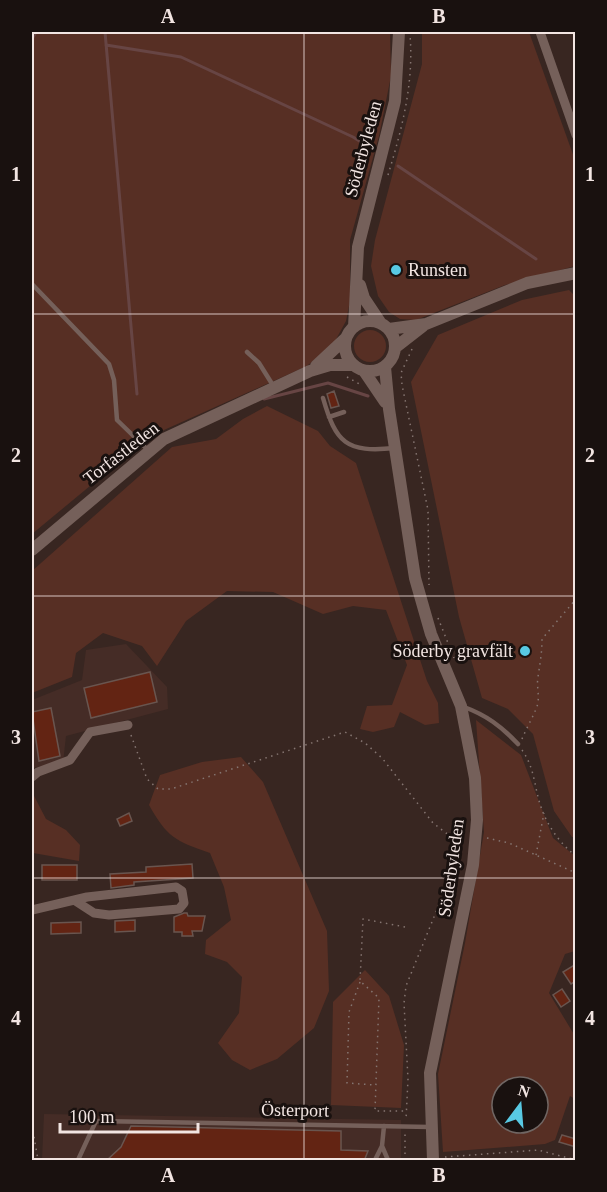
<svg xmlns="http://www.w3.org/2000/svg" width="607" height="1192" font-family="'Times New Roman',serif">
<rect width="100%" height="100%" fill="#382621"/>
<path fill="#452c26" d="M126 644 167 687 168 709 66 736 63 763 32 768V700L82 680 86 650Z
M44 1114 401 1120V1160H42Z"/>
<path fill="#572f24" fill-rule="evenodd" d="M32 32H390L391 76 379 136 350 240V301L346 321 334 343 307 366 164 430 131 452 32 534Z
M422 32H529L575 160V266L505 285 416 320 400 319 389 312 378 296 371 266 375 240 422 64Z
M569 290 576 297 575 837H572L554 811 533 734 508 709 482 698 459 617 411 382 438 335 522 300Z
M354 346a16 16 0 1 1 32 0a16 16 0 1 1-32 0Z
M267 406 318 431 330 446 356 463 427 681 438 703 439 723 425 725 400 712 394 727 373 732 360 729 367 706 392 705 407 665 386 610 353 606 323 614 273 592 227 591 186 621 157 666 142 646 103 633 76 653 72 677 32 693V571L172 447 216 439 243 419Z
M476 720 521 755 553 838 575 856V951L565 954 549 993 575 1036V1099L570 1096 555 1140 545 1144 443 1152 438 1074 465 943 484 832ZM502 1087H538V1123H502Z
M241 757 263 782 327 931 329 991 314 1028 277 1059 250 1070 232 1060 218 1043 239 1013 242 977 227 962 205 954 206 940 231 920 224 887 210 853C175 841 167 837 149 805L160 775 202 762Z
M32 792 46 819 66 830 80 845 79 861 33 853 32 868Z
M365 970 389 996 404 1045 401 1108 331 1105 333 1002Z"/>
<g fill="none" stroke-linecap="round" stroke-linejoin="round">
<path stroke="#674544" stroke-width="3" d="M105 32 137 394
M381 32H382
M32 39 36 32
M106 45 181 57 353 137 369 147
M398 166 536 259
M264 399 328 383 368 396"/>
</g>
<path fill="#632413" stroke="#69554f" stroke-width="1.5" d="M334 391 339 406 331 408 327 394Z
M150 672 157 702 91 718 84 688Z
M51 708 60 756 39 761 32 712Z
M129 813 132 821 120 826 117 819Z
M192 864 193 878 134 882V885L111 888 110 874 146 872V867Z
M42 865H77V880H42Z
M184 913H187L188 916H205L202 931H192L193 936H182V932H174V917Z
M135 920V931L115 932V921Z
M81 922V933L51 934V923Z
M576 964V981L571 984 563 972Z
M562 989 570 1001 561 1007 553 995Z
M131 1126 341 1131V1150L368 1151 364 1161H106L121 1147Z
M562 1135 576 1139V1147L559 1142Z"/>
<g fill="none" stroke-linecap="round" stroke-linejoin="round">
<path stroke="#857571" stroke-width="1.5" stroke-dasharray="1.5 4.5" stroke-linecap="butt" d="M388 175C402 129 414 83 410 35
M412 349 401 373 402 385 428 510 429 585
M347 377 361 385
M438 618 454 658
M131 735 147 779 158 789H171L345 732 365 743 382 758 433 823 450 836 454 849 453 870 406 986 404 1003 408 1079 406 1120
M522 739C526 729 532 719 536 709 541 698 536 687 538 677 540 663 542 653 542 639L576 599
M522 750C535 768 534 787 541 807 547 825 560 844 576 856
M451 836 464 837
M487 838 509 843 576 873
M536 855 544 813
M405 927 363 919 360 981 379 998 375 1111H405
M360 982 349 1012 347 1083 374 1085
M32 1125 38 1160
M445 1157 538 1150 576 1160
M405 1160V1134"/>
<path stroke="#75605a" stroke-width="4.5" d="M32 284 109 364 114 380 117 420 149 451
M247 352 259 363 274 387
M323 398C336 443 346 453 395 448
M329 417 344 412
M464 707C486 715 501 726 518 744
M382 1146 388 1160
M78 1160 96 1121 430 1127
M375 1160 382 1146 384 1126"/>
<path stroke="#75605a" stroke-width="9" d="M540 32 576 135
M32 777 38 772 70 760 90 732 128 725
M32 910 87 897 176 887 182 891 184 903 179 909 109 915 94 913 74 900"/>
<path stroke="#75605a" stroke-width="12" d="M360 285 364 298 380 322
M345 346a25 25 0 1 1 50 0a25 25 0 1 1-50 0Z
M354 327 358 247 395 101 399 32
M389 329 426 324 527 283 576 273
M396 347 423 326
M316 366 346 338
M385 367 389 409 415 578 431 634 461 706 475 778 477 820 473 865 430 1073 433 1160
M364 371 385 402
M32 550 164 439 310 371 330 365H353"/>
</g>
<path fill="none" stroke="#f2e5e2" stroke-width="1.5" stroke-opacity="0.55" d="M304 32V1160M32 314H576M32 596H576M32 878H576"/>
<g fill="#58c9e3" stroke="#19110f" stroke-width="2">
<circle cx="396" cy="270" r="6"/>
<circle cx="525" cy="651" r="6"/>
</g>
<g text-anchor="middle" dominant-baseline="central" stroke-width="6" stroke-linejoin="round" paint-order="stroke">
<g font-size="18" fill="#f2e5e2" stroke="#19110f">
<text transform="translate(363 149) rotate(-75)">Söderbyleden</text>
<text transform="translate(121 453) rotate(-38)">Torfastleden</text>
<text transform="translate(451 868) rotate(-82)">Söderbyleden</text>
<text transform="translate(295 1110) rotate(1)">Österport</text>
</g>
<g font-size="18" fill="#f2e5e2" stroke="#19110f" text-anchor="start">
<text x="408" y="270">Runsten</text>
<text x="513" y="651" text-anchor="end">Söderby gravfält</text>
</g>
</g>
<rect width="607" height="1192" fill="none" stroke="#19110f" stroke-width="66"/>
<g transform="translate(520 1105) rotate(16)"><circle r="28" fill="#19110f" stroke="#706663" stroke-width="1.5"/>
<path d="M0-4.5L10 22L0 15L-10 22Z" fill="#58c9e3"/>
<text y="-9" font-size="16" font-weight="bold" text-anchor="middle" fill="#f2e5e2">N</text>
</g>
<path d="M60 1123v9h138v-9" fill="none" stroke="#f2e5e2" stroke-width="3"/>
<text x="69" y="1123" font-size="18" fill="#f2e5e2" stroke="#19110f" stroke-width="4.5" paint-order="stroke">100 m</text>
<rect x="33" y="33" width="541" height="1126" fill="none" stroke="#f2e5e2" stroke-width="2"/>
<g font-size="20" text-anchor="middle" font-weight="bold" fill="#f2e5e2">
<text x="168" y="23">A</text>
<text x="439" y="23">B</text>
<text x="16" y="181">1</text>
<text x="590" y="181">1</text>
<text x="16" y="462">2</text>
<text x="590" y="462">2</text>
<text x="16" y="744">3</text>
<text x="590" y="744">3</text>
<text x="16" y="1025">4</text>
<text x="590" y="1025">4</text>
<text x="168" y="1182">A</text>
<text x="439" y="1182">B</text>
</g>
</svg>
